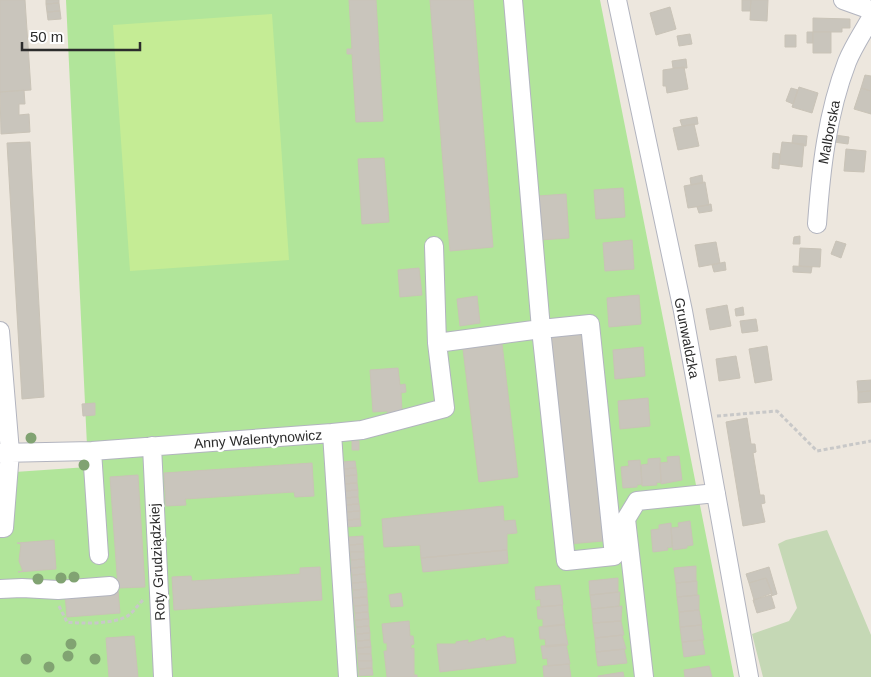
<svg xmlns="http://www.w3.org/2000/svg" width="871" height="677" font-family="Helvetica,sans-serif">
<rect width="100%" height="100%" fill="#ede7de"/>
<path fill="#b1e59a" d="M66 0H600L734 677H0V473L88 467Z"/>
<path fill="#c5d8b5" d="M827 530 871 635V677H763L752 634 789 621 797 608 778 544 786 540Z"/>
<path fill="#c5ec95" d="M272 14 289 260 130 271 113 25Z"/>
<path fill="#c9c5bc" stroke="#c9c3b7" d="M0 0H25L31 90 0 92Z
M46 0H59V3L46 4Z
M349 0H376L383 121 356 122 352 54H347V49H352Z
M430 0H473L493 247 450 251Z
M742 0H751L750 11H742Z
M751 0H768L767 21 750 20Z
M59 3 60 11 47 12 46 4Z
M670 7 676 29 656 35 650 13Z
M60 11 61 19 48 20 47 12Z
M813 18 850 19V28H842V32H813Z
M807 32H813V43H807Z
M813 32H831V53H813Z
M690 34 692 44 679 46 677 36Z
M785 35H796V47H785Z
M686 59 687 68H673L672 61Z
M684 67 688 89 667 93 666 86H663V70Z
M865 75 871 76V91L861 88Z
M799 87 818 93 812 113 792 107Z
M791 88 798 90 793 104 786 101Z
M861 88 871 91V114L854 109Z
M24 90 25 104H19V115L29 114 30 132 1 134 0 92Z
M697 117 698 124 682 126 680 120Z
M694 124 699 146 678 150 673 128Z
M793 135 807 136 806 146 792 143Z
M835 135 849 137 848 144 834 142Z
M30 142 44 397 22 399 7 143Z
M782 142 804 144 802 167 779 164Z
M846 149 866 151 864 172 844 171Z
M773 153 780 154 779 169 772 168Z
M384 158 389 222 362 224 358 159Z
M702 175 703 183 691 185 690 178Z
M705 182 709 205 688 208 684 186Z
M623 188 625 217 596 219 594 190Z
M566 194 569 238 540 240 538 196Z
M711 204 712 211 699 213 697 207Z
M800 236V244H793L794 237Z
M632 240 634 269 605 271 603 243Z
M836 241 846 244 841 258 831 254Z
M716 242 720 263 699 267 695 245Z
M800 248 821 249 820 267 799 266Z
M725 262 726 270 714 272 712 265Z
M793 266 812 267 811 273 793 272Z
M419 268 422 295 400 297 398 270Z
M639 295 641 324 609 327 607 298Z
M477 296 480 323 460 326 457 299Z
M727 305 731 326 710 330 706 309Z
M743 307 744 315 736 316 735 309Z
M756 319 758 331 742 333 740 321Z
M583 329 603 541 569 544 549 332Z
M502 344 518 477 479 482 463 349Z
M767 346 772 380 755 383 749 349Z
M643 347 645 376 615 379 613 350Z
M736 356 740 378 719 381 716 359Z
M398 368 400 385 405 384 406 392 401 393 402 410 388 414 387 411 373 412 370 370Z
M871 380V391L858 392 857 381Z
M871 391V402L858 403V392Z
M648 398 650 426 620 429 618 401Z
M95 403V415L83 416 82 404Z
M747 418 751 444H755L756 452 753 453 760 495H764L765 503 761 504 765 522 743 526 726 422Z
M352 441H359V450H352Z
M679 456 682 480 661 484 660 463 668 462 667 457Z
M660 458 661 482 656 483 657 485 642 486 641 465 648 464V459Z
M640 460 642 484 637 485V487L623 488 621 467 629 466 628 461Z
M355 461 356 468 342 469V462Z
M312 463 314 496 295 497 294 492 185 499 186 505 166 506 164 473Z
M356 468 357 475 343 476 342 469Z
M138 475 145 587 118 588 110 477Z
M357 475V483L343 484V476Z
M357 483 358 490 344 491 343 484Z
M358 490V497L344 498V491Z
M358 497 359 504 345 505 344 498Z
M359 504 360 511 345 512V505Z
M503 506 504 521 515 520 517 533 507 534V550L421 558 420 545 384 547 382 519Z
M360 511V519L346 520 345 512Z
M360 519 361 526 346 527V520Z
M690 521 693 545 687 546V548L673 550 671 528 679 527 678 523Z
M671 523 672 547 667 548 668 550 653 552 651 530 659 529V525Z
M363 536V544L349 545V537Z
M54 540 56 569 18 572 23 571 19 561 21 544 17 543Z
M363 544 364 552H350L349 545Z
M507 550 508 563 423 572 421 558Z
M350 552H364V559L351 560Z
M364 559 365 567 351 568V560Z
M696 566V581L676 583 674 568Z
M320 567 322 600 174 610 172 577 191 576 192 581 300 574V568Z
M365 567V574L352 575 351 568Z
M769 567 777 594 771 596 772 593 766 578 749 583 746 574Z
M365 574 366 582 352 583V575Z
M618 578V592L590 595 589 581Z
M766 578 772 593 754 600 749 583Z
M697 581V595L677 597 676 583Z
M366 582 367 589 353 590 352 583Z
M560 585 563 605 541 607 540 599 536 600 535 587Z
M367 589V597L353 598V590Z
M118 590 120 613 67 617 65 594Z
M620 592 619 606 592 609 590 595Z
M401 593 403 606 391 607 389 595Z
M699 595V610L679 612 677 597Z
M771 595 775 608 757 613 753 600Z
M367 597 368 605 354 606 353 598Z
M368 605V612L355 613 354 606Z
M562 605 565 625 543 627V619H538L537 607Z
M622 606 621 621 593 623 592 609Z
M699 610 702 625 680 627 679 612Z
M368 612 369 619 355 620V613Z
M369 619V626L356 627 355 620Z
M409 621 410 636H413L414 644 411 645V649L414 648V675H417V677H387L384 651H387V643H384L382 624Z
M621 621 624 635 595 638 593 623Z
M564 624 568 645 546 647 545 639H540L539 627Z
M701 625 704 640 682 642 680 627Z
M369 626 370 633 356 634V627Z
M370 633V640L357 641 356 634Z
M622 635 626 649 596 652 595 638Z
M134 636 138 677H109L106 638Z
M505 636 506 638H513L516 663 440 672 437 644H456V642L468 640V643L485 638 486 641Z
M370 640 371 647 357 648V641Z
M702 640 705 654 684 657 682 642Z
M566 644 570 664 548 666 547 658 543 659 541 646Z
M371 647V654H358L357 648Z
M624 649 627 663 598 666 596 652Z
M358 654H371L372 661H358Z
M358 661H372V668L359 669Z
M569 664 571 677H544L543 666Z
M709 666 712 677H685L684 670Z
M372 668 373 675 359 676V669Z
M623 672 624 677H598V676Z"/>
<g fill="none" stroke-linecap="round" stroke-linejoin="round">
<g stroke="#b2b4bf" stroke-width="20">
<path id="minor" d="M617 0 683 311 749 677
M843 0 871 10
M817 224C821 169 827 114 847 62 853 47 863 32 871 18
M590 324 614 556 566 561 541 329Z
M0 331 10 452 4 528H0
M437 343 541 329 513 0
M332 433 362 430 445 408 437 343 434 246
M152 446 163 677
M92 451 99 555
M0 453 92 451 332 433 348 677
M0 589 22 588 58 590 110 586
M644 677 626 519 637 501 716 493"/>
</g>
<path stroke="#c8c8c8" stroke-width="3" stroke-dasharray="4 2.5" stroke-linecap="butt" d="M717 416 777 411 817 451 871 441
M59 606 67 622C82 624 117 624 129 615 134 611 138 605 143 600"/>
<use href="#minor" stroke="#fff" stroke-width="18"/>
</g>
<g fill="#81a372">
<circle cx="31" cy="438" r="5.5"/>
<circle cx="84" cy="465" r="5.5"/>
<circle cx="74" cy="577" r="5.5"/>
<circle cx="61" cy="578" r="5.5"/>
<circle cx="38" cy="579" r="5.5"/>
<circle cx="71" cy="644" r="5.5"/>
<circle cx="68" cy="656" r="5.5"/>
<circle cx="26" cy="659" r="5.5"/>
<circle cx="95" cy="659" r="5.5"/>
<circle cx="49" cy="667" r="5.5"/>
</g>
<g text-anchor="middle" dominant-baseline="central" stroke-width="5" stroke-linejoin="round" paint-order="stroke">
<g font-size="14" fill="#2c2c2c" stroke="#fff">
<text transform="translate(829 132) rotate(-79)">Malborska</text>
<text transform="translate(687 338) rotate(79)">Grunwaldzka</text>
<text transform="translate(258 439) rotate(-4)">Anny Walentynowicz</text>
<text transform="translate(157 562) rotate(-93)">Roty Grudziądzkiej</text>
</g>
</g>
<path d="M22 42v8h118v-8" fill="none" stroke="#2c2c2c" stroke-width="2.5"/>
<text x="30" y="42" font-size="15" fill="#2c2c2c" stroke="#ffffff" stroke-width="4" paint-order="stroke">50 m</text>
</svg>
